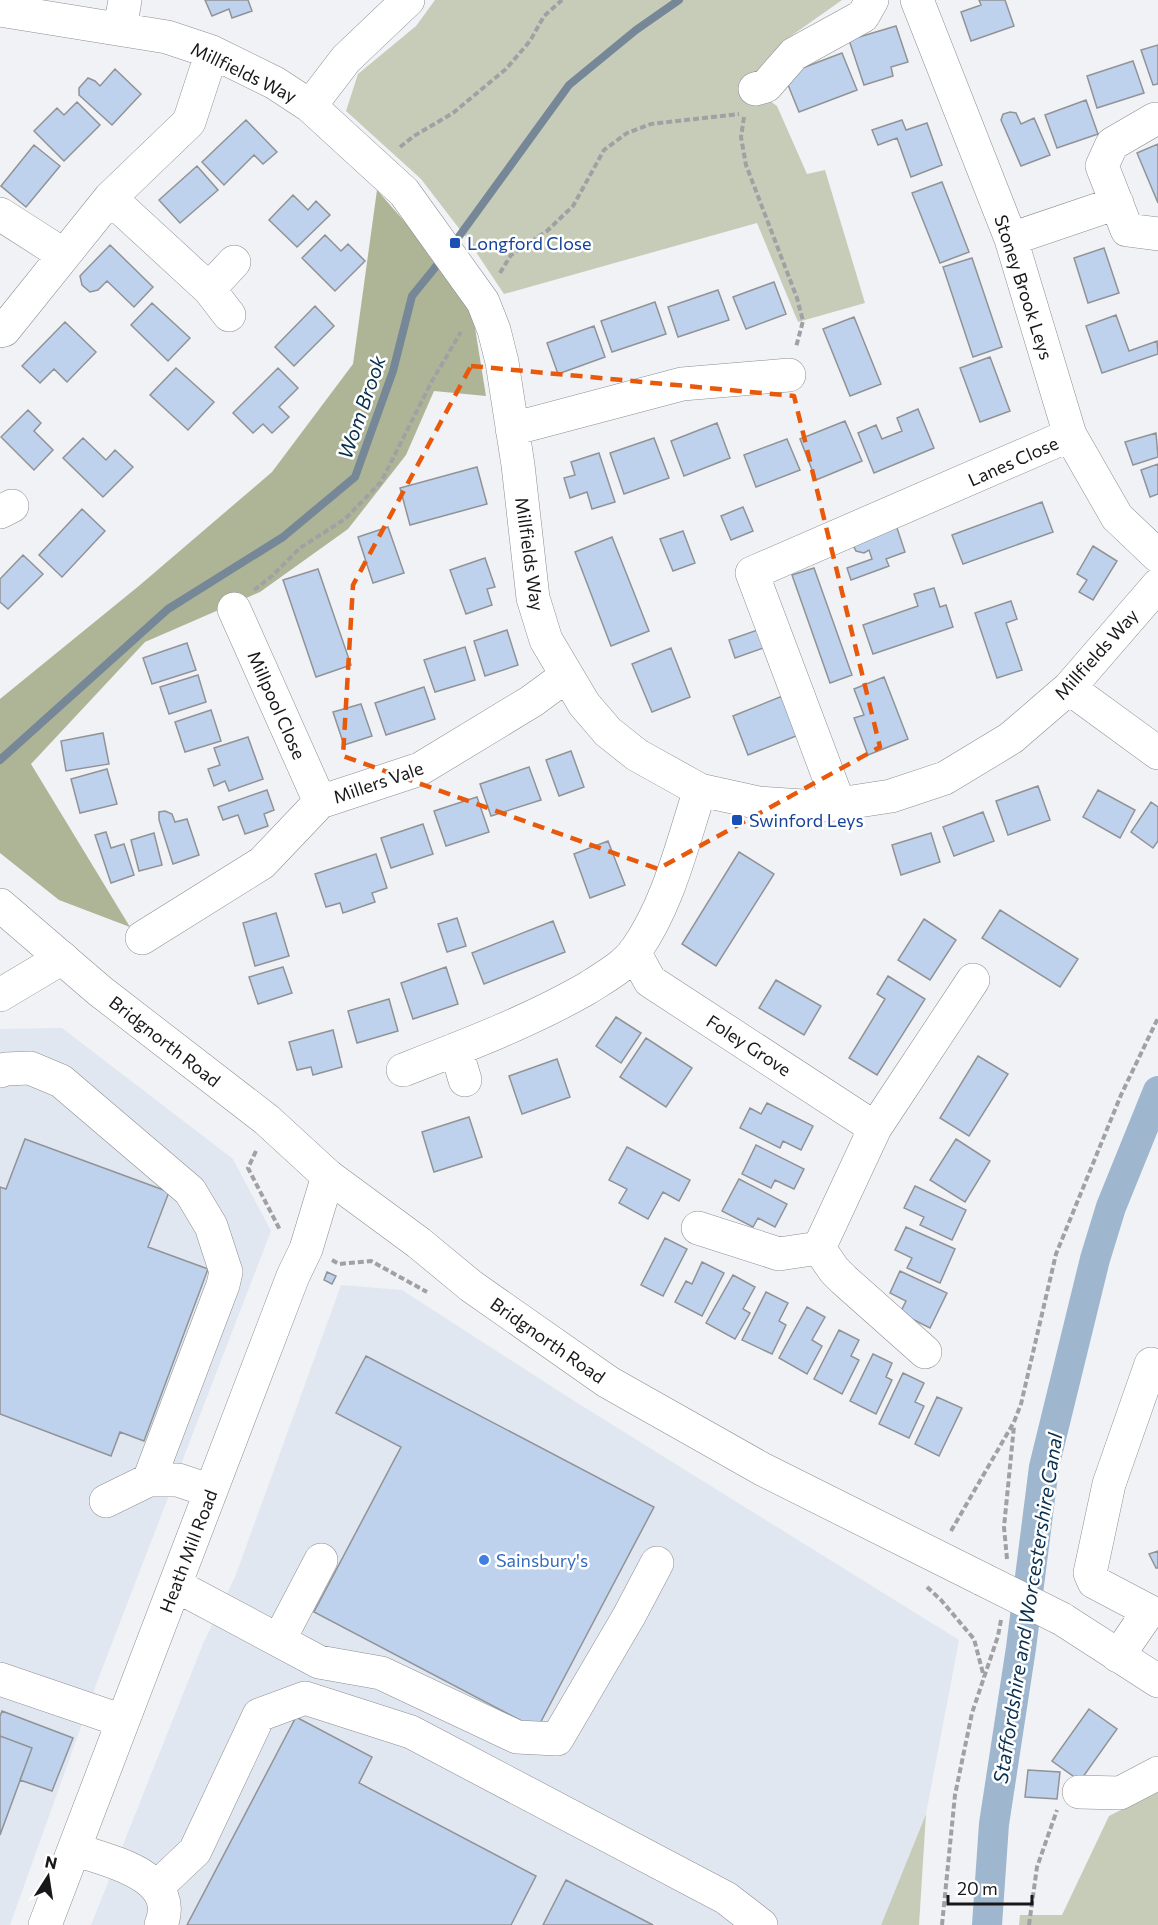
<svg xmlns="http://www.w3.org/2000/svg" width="1158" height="1925" font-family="Commissioner,sans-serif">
<rect width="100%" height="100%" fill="#f0f2f6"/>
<path fill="#e0e7f1" d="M62 1028 233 1159 271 1231 97 1682 10 1925H0V1029Z
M341 1285 402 1290 571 1399 959 1640 926 1814 881 1925H91L203 1644 235 1577Z"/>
<path fill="#c7ccb9" d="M435 0H842L784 41 751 88 777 106 807 174 825 170 865 303 798 322 757 223 504 294 468 240 421 179 346 111 358 74 416 26Z
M1158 1791V1925H1019L1020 1915H1062L1109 1816Z
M926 1814 919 1925H881Z"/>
<path fill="#adb596" d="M377 190 470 297 486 396 434 391 406 455 348 529 260 592 145 642 31 764 130 927 59 900 0 853V699L140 585 272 472 353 364Z"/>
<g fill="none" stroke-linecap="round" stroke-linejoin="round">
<path stroke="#768798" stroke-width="8" d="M452 246 569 85 636 30 679 0
M0 760 168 609 283 537 355 477 393 371 412 296 442 259"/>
<path stroke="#9eb6ce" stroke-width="30" d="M987 1925 994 1824 1021 1648 1044 1467 1095 1259 1111 1207 1158 1091"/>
</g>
<path fill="#bed2ed" stroke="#919396" stroke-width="1.5" d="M205 0H248L252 11 232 18 229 9 212 16Z
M979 0H1005L1014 26 971 41 961 12 981 5Z
M896 26 908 62 891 67 893 76 864 85 849 40Z
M1158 45V84L1153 85 1141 50Z
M842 53 857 90 799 112 784 75Z
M1133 61 1144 93 1097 108 1087 76Z
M115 69 141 94 112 125 79 95V88L88 78 95 81 100 86Z
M1086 100 1098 134 1057 148 1045 115Z
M77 102 100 125 64 161 34 131 57 108 64 115Z
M1010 112 1016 113 1021 124 1034 118 1050 155 1021 166 1001 120 1003 114Z
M246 120 277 152 263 164 254 155 224 185 202 162Z
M902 120 906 130 927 123 942 165 911 177 897 138 878 145 872 130Z
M1158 144V203L1137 153Z
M34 145 60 166 26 207 1 186Z
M197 166 218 190 180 223 159 200Z
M942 182 969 252 940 263 912 193Z
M293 195 308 210 316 201 330 215 297 247 269 220Z
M325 235 341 251 348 244 365 261 335 291 302 258Z
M110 245 153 287 134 307 107 281 98 290 90 292 82 285 80 276Z
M1104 248 1119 293 1088 303 1074 258Z
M972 258 1002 347 973 357 943 267Z
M774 282 786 314 746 329 733 297Z
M718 290 729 320 678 337 668 307Z
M655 302 666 334 612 352 601 321Z
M152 303 190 338 168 361 131 325Z
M315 306 334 326 294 366 275 347Z
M1116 315 1129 351 1157 341 1158 354 1102 373 1086 326Z
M854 317 881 384 850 396 823 329Z
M65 322 96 352 67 382 54 369 40 383 22 366Z
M594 326 605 357 558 374 547 343Z
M990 357 1010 411 980 422 960 368Z
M176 368 214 402 188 430 150 395Z
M278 368 298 388 279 407 289 417 272 433 263 424 253 433 233 413Z
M918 409 934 448 874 473 858 433 876 425 882 439 902 431 897 418Z
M28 410 41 423 34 431 53 450 34 470 1 437Z
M845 421 862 461 816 480 800 439Z
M717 423 730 458 684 476 671 441Z
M1156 433 1158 457 1133 465 1125 442Z
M83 438 106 460 115 450 133 467 103 497 63 458Z
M654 438 669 478 624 494 610 453Z
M787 439 800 470 756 487 744 455Z
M599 453 615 502 592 509 587 492 570 498 564 478 575 475 571 462Z
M1158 464V494L1150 497 1141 470Z
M477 467 487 504 410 525 400 488Z
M1042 502 1053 532 963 564 952 535Z
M743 507 753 531 731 540 721 516Z
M82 509 105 531 62 577 39 555Z
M896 525 905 552 886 559 889 566 851 580 847 568 872 559 869 550 864 553 856 551 853 545Z
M388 527 404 573 373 583 358 537Z
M683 531 695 563 673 571 660 539Z
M612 537 649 631 611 646 575 552Z
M1093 546 1117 561 1093 600 1079 592 1087 580 1077 574Z
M23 555 43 574 8 609 0 602V579Z
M485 558 495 587 487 589 492 605 466 614 450 570Z
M814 568 852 675 830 683 792 575Z
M318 569 351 665 316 677 283 580Z
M934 588 940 607 946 605 953 627 873 654 863 625 918 606 914 594Z
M1011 601 1017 619 1006 623 1022 670 997 678 975 613Z
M766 627 772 645 735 658 729 640Z
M507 630 518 665 485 676 474 641Z
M187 643 196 670 152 684 143 658Z
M465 647 475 680 435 692 424 660Z
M671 648 690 697 652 712 632 664Z
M198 675 206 702 169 714 160 687Z
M884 677 908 739 868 755 854 718 864 715 854 689Z
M424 687 435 719 386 735 375 703Z
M785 695 801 734 748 755 733 716Z
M361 704 372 736 344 745 333 712Z
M211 710 221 741 185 752 175 722Z
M103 733 109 764 66 771 61 741Z
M248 737 263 779 229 791 225 781 214 786 208 769 220 765 214 748Z
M571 751 584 787 559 796 546 760Z
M529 767 541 800 491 816 480 784Z
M107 769 117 804 80 813 71 779Z
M1038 786 1050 820 1008 835 996 801Z
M267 790 274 810 264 814 268 826 245 834 238 815 223 820 218 807Z
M1098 790 1135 810 1120 838 1083 817Z
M477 797 489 832 446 846 434 811Z
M1151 802 1158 807V841L1153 848 1131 832Z
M165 811 172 814 175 822 187 819 199 855 173 864 159 820V812Z
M983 812 994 841 954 856 943 827Z
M423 824 433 854 391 868 381 838Z
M106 832 111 848 124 844 134 875 111 883 95 835Z
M154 833 162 865 139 871 131 840Z
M931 833 940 862 901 875 892 845Z
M608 841 625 885 590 898 574 854Z
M739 852 774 874 716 966 682 944Z
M376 854 387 888 372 893 375 902 343 913 340 903 326 907 315 874Z
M1000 910 1078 959 1060 987 982 938Z
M276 913 289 956 255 966 243 923Z
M457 918 466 946 447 952 438 924Z
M924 919 956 940 930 980 898 960Z
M553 921 565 952 484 984 472 953Z
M283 967 292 993 258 1004 249 977Z
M446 967 458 1004 413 1019 401 983Z
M888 976 925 999 877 1075 849 1058 885 999 877 994Z
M776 980 821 1006 804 1035 759 1008Z
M389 999 398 1031 357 1043 348 1011Z
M616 1017 641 1033 621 1063 596 1046Z
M333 1030 342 1067 313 1075 311 1067 297 1070 289 1042Z
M646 1038 692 1068 666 1107 620 1077Z
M978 1056 1008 1074 969 1136 940 1118Z
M557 1059 570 1097 522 1114 509 1076Z
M767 1103 813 1126 801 1150 783 1141 780 1148 740 1128 750 1108 761 1114Z
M469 1117 482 1157 434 1172 422 1132Z
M25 1139 169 1192 148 1247 208 1269 144 1441 120 1432 111 1456 0 1414V1187L6 1189Z
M956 1139 990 1161 965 1202 930 1180Z
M756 1145 804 1169 794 1189 775 1180 771 1188 742 1174Z
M627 1147 690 1180 679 1201 663 1192 648 1219 619 1203 627 1189 609 1180Z
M739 1179 787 1204 775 1227 758 1218 753 1227 722 1211Z
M915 1186 966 1210 952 1240 920 1225 924 1217 904 1208Z
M906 1227 955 1249 940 1283 907 1268 912 1258 895 1250Z
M665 1238 687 1249 663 1296 641 1285Z
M702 1262 724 1273 702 1316 675 1302 686 1281 692 1284Z
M900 1271 947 1293 930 1328 900 1313 906 1301 890 1293Z
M327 1272 336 1276 332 1284 324 1280Z
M733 1275 755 1287 743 1309 750 1313 735 1339 706 1323Z
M766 1292 788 1303 779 1321 786 1325 772 1354 742 1340Z
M807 1307 825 1317 812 1340 822 1346 807 1374 779 1358Z
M839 1330 859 1340 851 1356 859 1360 842 1394 814 1379Z
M873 1354 892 1363 886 1377 892 1380 876 1414 850 1401Z
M366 1356 654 1507 537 1729 314 1612 401 1447 336 1413Z
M903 1373 924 1383 915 1402 924 1406 909 1438 879 1424Z
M937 1397 962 1408 939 1456 915 1444Z
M1158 1551V1568H1156L1149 1554Z
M1089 1709 1117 1729 1080 1781 1052 1761Z
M2 1711 73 1738 52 1791 20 1780 32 1748 0 1736V1716Z
M296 1717 372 1757 359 1783 536 1876 511 1925H187Z
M0 1736 32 1748 0 1835Z
M1028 1770 1060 1772 1057 1799 1025 1797Z
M566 1880 653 1925H543Z"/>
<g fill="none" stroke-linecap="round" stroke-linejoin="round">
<g stroke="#8c8e91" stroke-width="34">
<path id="minor" d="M917 0 1011 239 1070 435 1117 517 1158 556
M0 10 167 37 212 52 275 83 310 106 404 192 483 302 494 330 502 362 518 465 533 598 546 640 584 704 608 732 637 755 700 790 759 803 803 806 839 804 891 796 945 778 1011 738 1069 688 1158 585
M120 29 125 0
M755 89 766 86 794 54 863 16 872 0
M310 106 346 59 408 0
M1155 119 1112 144 1102 166 1127 230 1158 234
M110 198 209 289 229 315
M0 214 64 255
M1011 239 1117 203
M209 289 234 262
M0 331 4 330 110 198 189 122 212 52
M512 429 682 384 789 375
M0 512 12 506
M234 609 320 802
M1069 688 1158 753
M839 804 752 573 1070 435
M142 938 262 863 320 802 420 769 532 701 566 676
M634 952 650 981 875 1128
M0 995 62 958
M456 1049 465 1080
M403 1070C465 1046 528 1022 586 989 603 978 624 967 636 950 669 903 682 844 700 790
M0 1071 6 1069 30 1068 61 1081 190 1191 211 1226 226 1272 223 1285 149 1480
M698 1228 779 1254 819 1248 834 1270 844 1280 925 1352
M819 1248 875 1128 973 980
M106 1501 149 1480H178L211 1491
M175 1585 319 1662 381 1673 517 1737 557 1739 629 1616 657 1563
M279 1640 321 1560
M1118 1656 1149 1611 1094 1582 1090 1573 1109 1484 1151 1364
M0 1679 123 1721
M1079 1792 1120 1793 1158 1773
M74 1849C107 1861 181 1875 161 1925
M157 1887 195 1851 259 1715 305 1698 411 1732 726 1898 761 1925
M45 1925 293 1276 306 1249 328 1176"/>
</g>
<g stroke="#8c8e91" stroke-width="34">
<path id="major" d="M0 905 100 991 267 1120 328 1176 419 1243 471 1286 608 1382 762 1469 982 1579
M1062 1619 1158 1681"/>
</g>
<path stroke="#a0a1a4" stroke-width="4" stroke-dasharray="6 3" stroke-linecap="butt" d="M744 117 741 137 746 165 797 298 803 321 796 347
M400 147 414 136 453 113 506 69 530 41 544 16 562 0
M500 273 511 255 547 231 573 206 604 150 627 133 651 124 739 114
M254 590 272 576 300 548 345 519 381 482 432 381 461 332
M256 1151 248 1168 280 1230
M332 1260 339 1264 371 1261 427 1292
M951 1531 1014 1422 1021 1404 1056 1254 1121 1095 1158 1018
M1007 1559 1004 1527 1014 1426
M927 1587 941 1600 974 1639 984 1677
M942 1925 955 1795 972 1713 998 1636 1001 1620
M1029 1925 1037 1867 1057 1810"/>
<use href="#minor" stroke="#fff" stroke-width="33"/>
<use href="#major" stroke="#fff" stroke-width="33"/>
<g stroke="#8c8e91" stroke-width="34" stroke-linecap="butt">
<path id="major-bridge" d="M982 1579 1062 1619"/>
</g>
<use href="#major-bridge" stroke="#fff" stroke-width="33"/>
</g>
<path fill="none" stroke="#e8590c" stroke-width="4.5" stroke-dasharray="12 8" stroke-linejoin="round" d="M471 366 794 396 880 747 658 869 343 756 353 585Z"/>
<g fill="#1a4fb4" stroke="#fff" stroke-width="2">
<rect x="449" y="237" width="12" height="12" rx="3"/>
<rect x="731" y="814" width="12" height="12" rx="3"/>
</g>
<circle fill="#3f7fe0" stroke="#fff" stroke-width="2" cx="484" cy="1560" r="6"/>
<g text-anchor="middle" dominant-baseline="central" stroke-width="5" stroke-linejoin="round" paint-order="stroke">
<g font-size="18" fill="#18181a" stroke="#fff">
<text transform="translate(244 72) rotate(26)">Millfields Way</text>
<text transform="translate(1024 287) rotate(72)">Stoney Brook Leys</text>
<text transform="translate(1013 461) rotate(-24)">Lanes Close</text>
<text transform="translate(530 554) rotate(82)">Millfields Way</text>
<text transform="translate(1096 654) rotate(-48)">Millfields Way</text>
<text transform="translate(277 705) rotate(66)">Millpool Close</text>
<text transform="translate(378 782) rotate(-19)">Millers Vale</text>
<text transform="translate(165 1041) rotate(38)">Bridgnorth Road</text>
<text transform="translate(749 1045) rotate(33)">Foley Grove</text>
<text transform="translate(548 1340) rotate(35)">Bridgnorth Road</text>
<text transform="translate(188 1551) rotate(-69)">Heath Mill Road</text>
</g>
<g font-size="18" fill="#164399" stroke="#fff" text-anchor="start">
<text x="467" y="243">Longford Close</text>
<text x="749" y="820">Swinford Leys</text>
</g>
<g font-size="18" fill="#366cbe" stroke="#fff" text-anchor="start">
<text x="496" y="1560">Sainsbury's</text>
</g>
<g font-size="20" font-style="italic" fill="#072f50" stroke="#fff">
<text transform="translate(361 407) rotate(-71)">Wom Brook</text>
<text transform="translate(1027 1608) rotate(-81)">Staffordshire and Worcestershire Canal</text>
</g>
</g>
<g transform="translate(48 1877) rotate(12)" stroke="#ffffff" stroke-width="4.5" paint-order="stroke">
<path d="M0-4.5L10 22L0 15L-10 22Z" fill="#18181a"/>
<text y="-9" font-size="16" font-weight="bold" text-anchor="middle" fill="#18181a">N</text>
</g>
<path d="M948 1895v9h84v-9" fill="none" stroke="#18181a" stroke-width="3"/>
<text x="957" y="1895" font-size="18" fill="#18181a" stroke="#ffffff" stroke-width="4.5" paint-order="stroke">20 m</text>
</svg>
